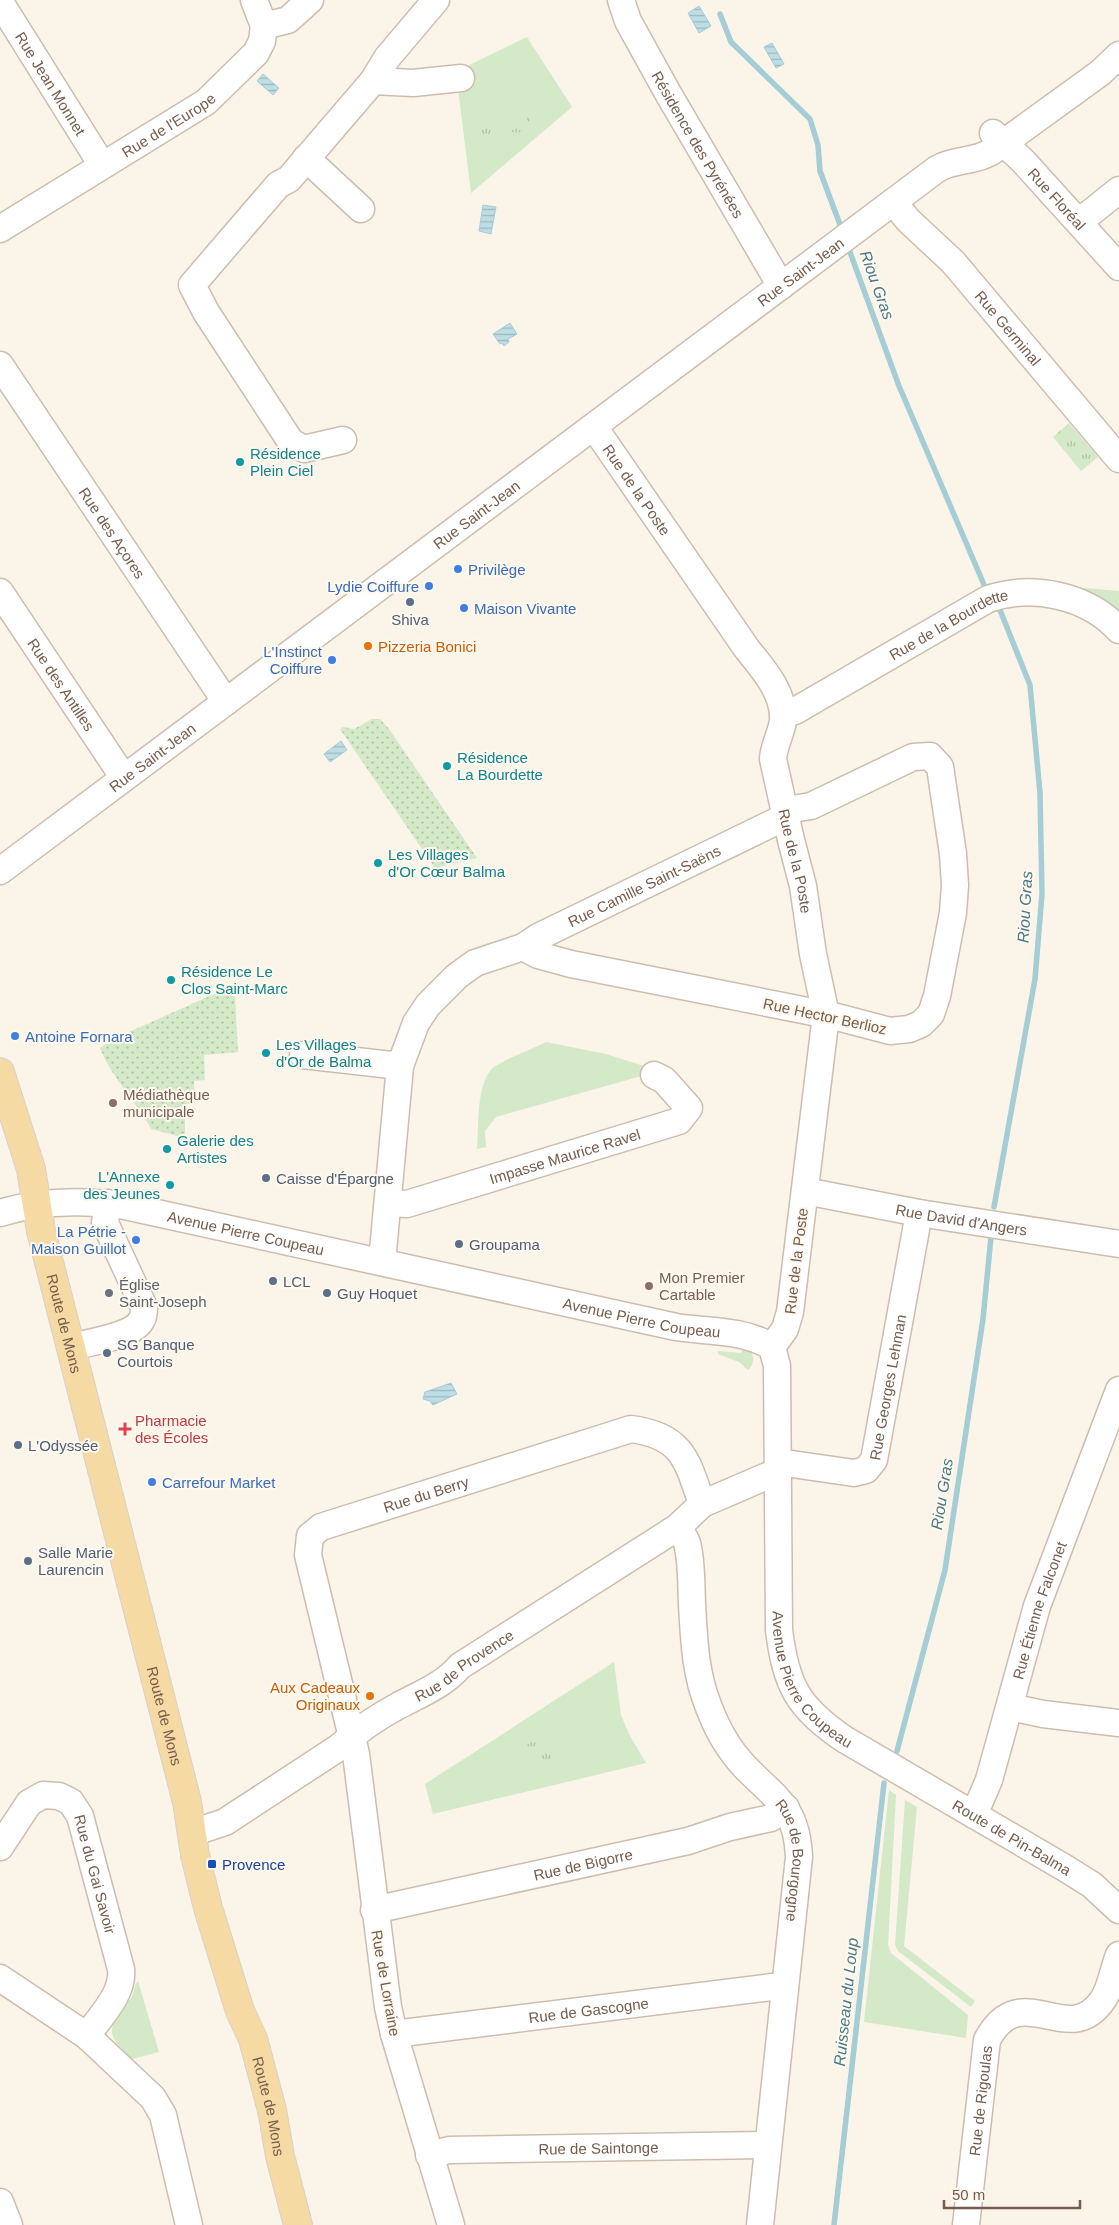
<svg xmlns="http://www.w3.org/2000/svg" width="1119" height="2225" font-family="Arial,sans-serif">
<defs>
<pattern id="park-tufts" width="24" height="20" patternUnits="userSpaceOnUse" patternTransform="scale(1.25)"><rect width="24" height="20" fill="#d4e9c7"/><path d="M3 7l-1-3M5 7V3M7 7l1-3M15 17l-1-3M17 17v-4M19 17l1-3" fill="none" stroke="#b1c0a4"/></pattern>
<pattern id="garden-dots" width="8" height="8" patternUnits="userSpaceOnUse" patternTransform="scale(1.25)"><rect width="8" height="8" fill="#d4e9c7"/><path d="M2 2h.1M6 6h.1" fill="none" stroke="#b1c0a4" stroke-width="1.8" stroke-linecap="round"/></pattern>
<pattern id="water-rules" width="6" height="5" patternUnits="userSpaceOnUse" patternTransform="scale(1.25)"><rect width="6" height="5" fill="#bddee4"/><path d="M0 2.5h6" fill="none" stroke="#9eb7bb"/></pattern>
</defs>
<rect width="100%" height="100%" fill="#fbf4e8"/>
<path fill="#d4e9c7" d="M527 37 572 107 471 193 458 89 463 68Z
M1073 587 1119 591V617Z
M546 1042 606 1054 647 1067 645 1075 496 1117 485 1131 486 1147 477 1149C479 1128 476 1087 491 1070 497 1062 535 1048 546 1042Z
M743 1349 752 1353C754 1361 753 1365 748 1370L739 1362 718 1354V1351L741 1353Z
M614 1662 621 1715 629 1734 646 1763 433 1814 425 1784Z
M889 1790 896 1795 888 1945 891 1953 968 2015 966 2038 864 2022Z
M905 1800 917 1807 904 1946 975 2001 971 2007 898 1951 895 1945Z
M138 1981 159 2052 132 2059C102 2031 109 2029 131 1998 135 1993 133 1987 138 1981Z"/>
<path fill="url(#park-tufts)" d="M515 109H518L523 118H529L532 125C527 133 519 133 511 132L506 123 509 113Z
M481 120H488L489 127 496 128 495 139 485 141 475 138V128L480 127Z
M1069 423 1098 457 1081 471 1053 437Z
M543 1735 558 1760 541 1770 526 1745Z"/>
<path fill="url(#garden-dots)" d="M372 719H380L389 729 477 858 435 868 340 729 343 727 354 729Z
M230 987 235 997 238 1052 204 1055 205 1080 194 1081 195 1103 185 1104V1138L151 1129C136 1101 112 1078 100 1048L113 1039Z"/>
<path fill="url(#water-rules)" stroke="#a4cdd6" d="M699 6 711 26 699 33 688 13Z
M772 43 784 64 776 68 764 47Z
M263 74 279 88 273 95 257 81Z
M483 205 496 207 491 234 479 231Z
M510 323 517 334 508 339 509 342 504 346 502 343 500 344 493 334Z
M341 741 347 750 330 762 324 754Z
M451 1383 457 1394 433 1405 430 1401 423 1399 425 1392Z"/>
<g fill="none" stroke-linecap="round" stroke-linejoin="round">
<path stroke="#a4cdd6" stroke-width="5.5" d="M720 14 731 42 810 119 818 145 820 171 842 230
M847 244 899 386 985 587
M994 1207 1035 979 1042 894 1040 793 1030 685 1000 610
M897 1751 945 1570 983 1319 991 1237
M834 2225 884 1783"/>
<g stroke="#cdbdae" stroke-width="29">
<g id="minor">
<path d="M254 0 264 26"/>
<path id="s1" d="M621 0 628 21 669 95 781 286"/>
<path id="s2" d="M0 2 102 165"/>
<path d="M373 81 413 83 461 78"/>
<path id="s3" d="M993 133 1023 161 1119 267"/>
<path d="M306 158 361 209"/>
<path id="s4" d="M893 202 909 221 953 262 1119 459"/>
<path d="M1079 222 1119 190"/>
<path id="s5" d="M0 229 206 102 256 53 262 41 264 26 288 20 310 0"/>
<path id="s6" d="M0 365 226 702"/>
<path id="s7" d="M594 427 747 649C763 669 785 693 783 721 781 734 774 745 773 759L791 840 803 886 813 954 826 1015 790 1312 785 1329 772 1347"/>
<path d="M343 440 304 449 291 442 206 312 192 285 278 185 289 179 373 81 387 58 436 0"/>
<path id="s8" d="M0 592 124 778"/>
<path id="s9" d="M783 712 795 711 988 599C1032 584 1087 595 1119 630"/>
<path id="s10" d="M0 871 937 169C956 158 972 163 991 152L1100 73 1119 55"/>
<path d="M303 1055 400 1066"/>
<path id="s11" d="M805 1191 919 1213 1119 1244"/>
<path id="s12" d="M388 1203 407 1204 679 1121 689 1108 664 1080 654 1075"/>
<path id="s13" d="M0 1213C41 1200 83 1200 125 1206L676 1327C708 1332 743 1329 772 1347L777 1366 779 1630C786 1685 797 1707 844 1739L1065 1868 1092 1885 1119 1910"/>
<path id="s14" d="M382 1262 400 1066 416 1023 428 1005 457 976 475 963 523 947 538 937 779 820 792 809 811 806 913 757 930 756 940 767 953 854 955 885 953 913 937 996 931 1014 921 1024 909 1029 890 1031 833 1016 571 964 538 955 523 947"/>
<path d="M71 1347C89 1342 134 1337 142 1319 144 1316 144 1311 144 1307L105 1223 107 1203"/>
<path id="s15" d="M778 1462 854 1473 866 1470 874 1460 919 1213"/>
<path id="s16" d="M678 1527C681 1532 685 1538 687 1543 692 1562 691 1584 692 1604 694 1638 695 1673 708 1705 716 1727 729 1750 745 1767 776 1799 797 1807 799 1857L760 2225"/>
<path d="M1010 1707 1043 1714 1119 1723"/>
<path id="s17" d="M974 1815 989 1780 1037 1606 1119 1390"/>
<path id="s18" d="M192 1833 225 1822 338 1748C356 1732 377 1717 398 1706 420 1694 444 1685 460 1666L678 1527 702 1504 767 1476H778"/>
<path id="s19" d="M0 1847 29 1803 43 1795 59 1796 71 1802 80 1816 121 1969C124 1994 100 2016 87 2036"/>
<path id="s20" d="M374 1910 688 1841 730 1827 771 1818 786 1808"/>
<path d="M0 1978 87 2036 153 2098 163 2115 189 2225"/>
<path id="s21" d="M394 2034 772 1987 785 1988"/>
<path id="s22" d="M429 2155 449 2150 767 2145"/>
<path d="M0 2202 9 2225"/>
<path id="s23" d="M451 2225 394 2034 388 2007 356 1754 308 1555 310 1536 321 1527 631 1429C683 1436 687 1460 702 1504"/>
<path id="s24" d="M966 2225 987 2040C1021 1976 1067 2050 1102 2001 1111 1989 1113 1969 1119 1955"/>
</g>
</g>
<g stroke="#d8d1cd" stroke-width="30">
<g id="major">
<path id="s25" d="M0 1072 31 1169 41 1231 187 1802 195 1855 208 1908 240 2011 253 2039 272 2110 280 2156 298 2225"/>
</g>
</g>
<use href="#minor" stroke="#fff" stroke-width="26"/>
<use href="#major" stroke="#f6daa4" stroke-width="28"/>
</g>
<g fill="#0f9aa8" stroke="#fef8ee" stroke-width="2">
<circle cx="240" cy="462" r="5"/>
<circle cx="447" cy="766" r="5"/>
<circle cx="378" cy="863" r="5"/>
<circle cx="171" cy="980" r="5"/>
<circle cx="266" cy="1053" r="5"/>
<circle cx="167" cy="1149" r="5"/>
<circle cx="170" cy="1185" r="5"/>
</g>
<g fill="#3f7fe0" stroke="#fef8ee" stroke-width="2">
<circle cx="458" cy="569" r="5"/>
<circle cx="429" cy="586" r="5"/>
<circle cx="464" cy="608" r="5"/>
<circle cx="332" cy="660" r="5"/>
<circle cx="15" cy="1036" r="5"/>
<circle cx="136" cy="1240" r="5"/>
<circle cx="152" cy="1482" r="5"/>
</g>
<g fill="#5c6f8a" stroke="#fef8ee" stroke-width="2">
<circle cx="410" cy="602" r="5"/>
<circle cx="266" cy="1178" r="5"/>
<circle cx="459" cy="1244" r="5"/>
<circle cx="273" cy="1281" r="5"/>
<circle cx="327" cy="1293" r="5"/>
<circle cx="107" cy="1353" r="5"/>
<circle cx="18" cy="1445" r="5"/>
<circle cx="28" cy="1561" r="5"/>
</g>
<g fill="#e8710a" stroke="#fef8ee" stroke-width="2">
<circle cx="368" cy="646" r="5"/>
<circle cx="370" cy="1696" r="5"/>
</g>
<g fill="#8d6e63" stroke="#fef8ee" stroke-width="2">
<circle cx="113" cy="1103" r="5"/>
<circle cx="649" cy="1286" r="5"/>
</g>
<circle fill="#6b7280" stroke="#fef8ee" stroke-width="2" cx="109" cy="1293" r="5"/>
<path fill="#e0444e" stroke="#fef8ee" stroke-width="2" d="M122.5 1421.5h5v5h5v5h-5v5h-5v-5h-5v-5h5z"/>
<rect fill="#1a4fb4" stroke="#fef8ee" stroke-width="2" x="207" y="1859" width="10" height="10" rx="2.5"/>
<g text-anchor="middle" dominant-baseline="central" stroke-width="4" stroke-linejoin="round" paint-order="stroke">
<g font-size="15" fill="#755c4d" stroke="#fef8ee">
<text stroke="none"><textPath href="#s2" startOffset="96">Rue Jean Monnet</textPath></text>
<text stroke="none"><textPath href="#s5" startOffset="198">Rue de l'Europe</textPath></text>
<text stroke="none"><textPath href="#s1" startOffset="164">Résidence des Pyrénées</textPath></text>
<text stroke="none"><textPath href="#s3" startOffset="92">Rue Floréal</textPath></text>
<text stroke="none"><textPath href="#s10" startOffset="1000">Rue Saint-Jean</textPath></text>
<text stroke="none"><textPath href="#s4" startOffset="171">Rue Germinal</textPath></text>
<text stroke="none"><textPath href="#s7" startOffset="76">Rue de la Poste</textPath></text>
<text stroke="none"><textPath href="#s10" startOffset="595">Rue Saint-Jean</textPath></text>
<text stroke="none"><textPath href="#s6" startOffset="202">Rue des Açores</textPath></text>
<text stroke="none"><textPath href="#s9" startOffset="189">Rue de la Bourdette</textPath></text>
<text stroke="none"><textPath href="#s8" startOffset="111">Rue des Antilles</textPath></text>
<text stroke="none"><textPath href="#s10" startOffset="190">Rue Saint-Jean</textPath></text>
<text stroke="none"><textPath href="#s7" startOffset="496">Rue de la Poste</textPath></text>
<text stroke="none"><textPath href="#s14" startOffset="514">Rue Camille Saint-Saëns</textPath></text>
<text transform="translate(825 1016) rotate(12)">Rue Hector Berlioz</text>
<text stroke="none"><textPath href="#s12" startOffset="184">Impasse Maurice Ravel</textPath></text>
<text stroke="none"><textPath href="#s11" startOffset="159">Rue David d'Angers</textPath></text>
<text stroke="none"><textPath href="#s13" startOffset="250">Avenue Pierre Coupeau</textPath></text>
<text transform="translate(796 1261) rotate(-83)">Rue de la Poste</text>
<text stroke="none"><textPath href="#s13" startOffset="655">Avenue Pierre Coupeau</textPath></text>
<text stroke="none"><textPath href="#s25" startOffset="260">Route de Mons</textPath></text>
<text stroke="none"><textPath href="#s15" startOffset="176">Rue Georges Lehman</textPath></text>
<text stroke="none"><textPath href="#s23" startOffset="830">Rue du Berry</textPath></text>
<text stroke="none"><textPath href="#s17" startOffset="215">Rue Étienne Falconet</textPath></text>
<text stroke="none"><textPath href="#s18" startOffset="321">Rue de Provence</textPath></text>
<text stroke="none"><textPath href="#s13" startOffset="1134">Avenue Pierre Coupeau</textPath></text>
<text stroke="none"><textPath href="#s25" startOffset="665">Route de Mons</textPath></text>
<text stroke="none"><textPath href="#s13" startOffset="1400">Route de Pin-Balma</textPath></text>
<text stroke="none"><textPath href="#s16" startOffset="366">Rue de Bourgogne</textPath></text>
<text stroke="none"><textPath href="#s20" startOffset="214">Rue de Bigorre</textPath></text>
<text stroke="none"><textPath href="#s19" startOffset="175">Rue du Gai Savoir</textPath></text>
<text transform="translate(386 1983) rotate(80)">Rue de Lorraine</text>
<text stroke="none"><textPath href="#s21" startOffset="196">Rue de Gascogne</textPath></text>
<text stroke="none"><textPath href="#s24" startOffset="125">Rue de Rigoulas</textPath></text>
<text stroke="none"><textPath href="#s25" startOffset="1070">Route de Mons</textPath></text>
<text stroke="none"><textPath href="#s22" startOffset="170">Rue de Saintonge</textPath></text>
</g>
<g font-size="15" fill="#0d838f" stroke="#fef8ee" text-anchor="start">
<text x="250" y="453">Résidence<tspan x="250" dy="17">Plein Ciel</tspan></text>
<text x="457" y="757">Résidence<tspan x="457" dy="17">La Bourdette</tspan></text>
<text x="388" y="854">Les Villages<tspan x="388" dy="17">d'Or Cœur Balma</tspan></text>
<text x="181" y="971">Résidence Le<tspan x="181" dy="17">Clos Saint-Marc</tspan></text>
<text x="276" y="1044">Les Villages<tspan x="276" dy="17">d'Or de Balma</tspan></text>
<text x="177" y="1140">Galerie des<tspan x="177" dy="17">Artistes</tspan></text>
<text x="160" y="1176" text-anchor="end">L'Annexe<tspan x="160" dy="17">des Jeunes</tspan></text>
</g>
<g font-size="15" fill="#366cbe" stroke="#fef8ee" text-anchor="start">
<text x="468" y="569">Privilège</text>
<text x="419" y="586" text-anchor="end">Lydie Coiffure</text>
<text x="474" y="608">Maison Vivante</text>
<text x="322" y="651" text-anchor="end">L'Instinct<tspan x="322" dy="17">Coiffure</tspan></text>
<text x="25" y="1036">Antoine Fornara</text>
<text x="126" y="1231" text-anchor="end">La Pétrie -<tspan x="126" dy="17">Maison Guillot</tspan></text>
<text x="162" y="1482">Carrefour Market</text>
</g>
<g font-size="15" fill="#4e5e75" stroke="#fef8ee" text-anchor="start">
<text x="410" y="619" text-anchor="middle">Shiva</text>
<text x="276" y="1178">Caisse d'Épargne</text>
<text x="469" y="1244">Groupama</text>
<text x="283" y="1281">LCL</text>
<text x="337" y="1293">Guy Hoquet</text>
<text x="117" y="1344">SG Banque<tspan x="117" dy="17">Courtois</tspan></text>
<text x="28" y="1445">L'Odyssée</text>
<text x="38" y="1552">Salle Marie<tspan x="38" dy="17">Laurencin</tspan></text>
</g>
<g font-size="15" fill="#c56008" stroke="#fef8ee" text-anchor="start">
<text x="378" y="646">Pizzeria Bonici</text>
<text x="360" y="1687" text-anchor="end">Aux Cadeaux<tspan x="360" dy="17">Originaux</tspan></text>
</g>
<g font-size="15" fill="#785e54" stroke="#fef8ee" text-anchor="start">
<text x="123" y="1094">Médiathèque<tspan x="123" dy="17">municipale</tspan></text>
<text x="659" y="1277">Mon Premier<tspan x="659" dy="17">Cartable</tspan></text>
</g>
<g font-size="15" fill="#5b616d" stroke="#fef8ee" text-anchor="start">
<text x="119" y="1284">Église<tspan x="119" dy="17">Saint-Joseph</tspan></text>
</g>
<g font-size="15" fill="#be3a42" stroke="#fef8ee" text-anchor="start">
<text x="135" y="1420">Pharmacie<tspan x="135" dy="17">des Écoles</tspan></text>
</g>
<g font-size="15" fill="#164399" stroke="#fef8ee" text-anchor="start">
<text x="222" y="1864">Provence</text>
</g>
<g font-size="16" font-style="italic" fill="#477a86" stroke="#fef8ee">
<text transform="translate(877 285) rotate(70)">Riou Gras</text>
<text transform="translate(1025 907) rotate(-87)">Riou Gras</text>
<text transform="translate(942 1494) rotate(-81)">Riou Gras</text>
<text transform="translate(846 2002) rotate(-84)">Ruisseau du Loup</text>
</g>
</g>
<path d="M944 2200v8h136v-8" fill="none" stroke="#755c4d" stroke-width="2.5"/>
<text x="952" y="2200" font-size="15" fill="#755c4d" stroke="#fef8ee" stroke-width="4" paint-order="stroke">50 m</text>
</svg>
